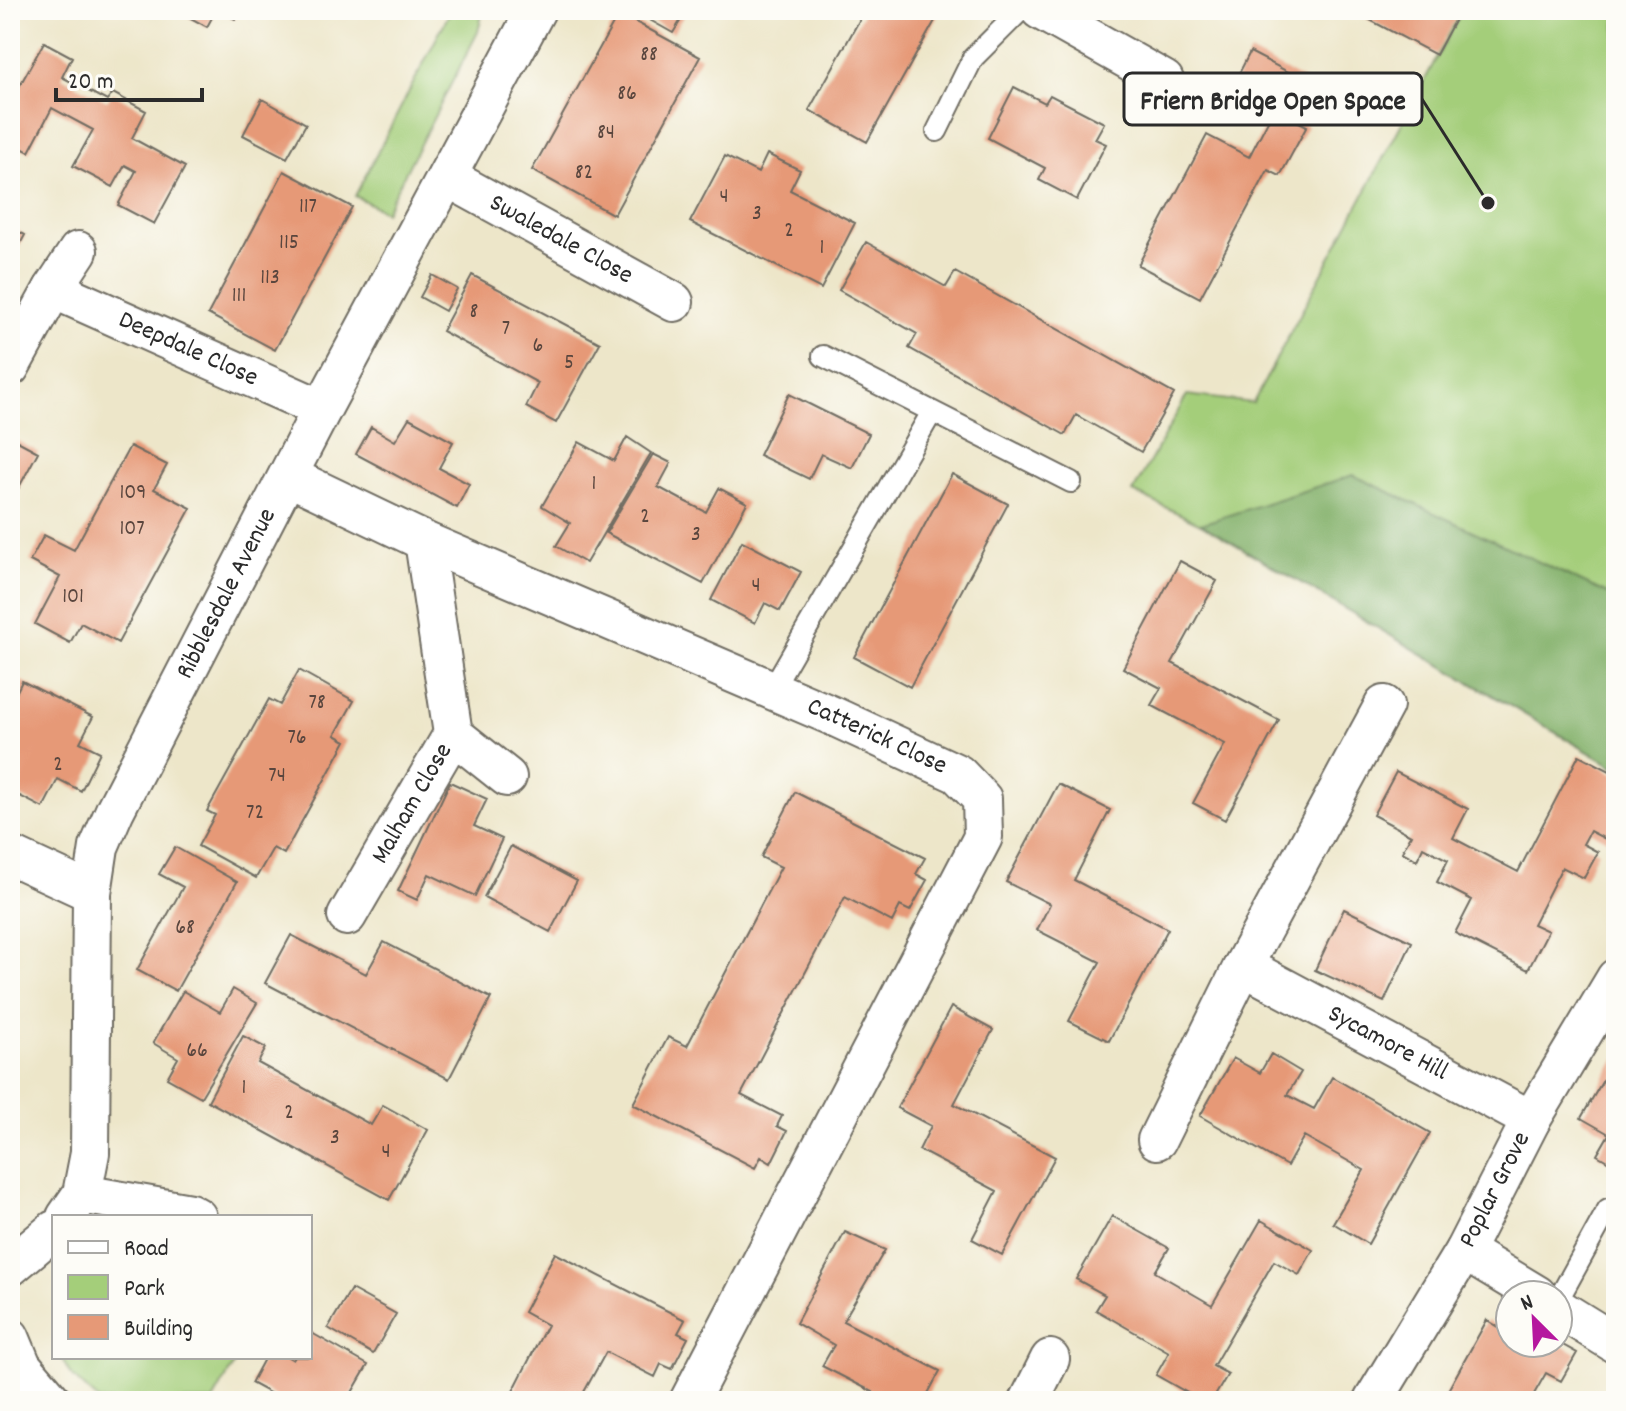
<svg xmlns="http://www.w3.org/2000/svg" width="1626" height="1411" font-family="Dekko,sans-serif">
<rect width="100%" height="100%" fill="#fdfcf7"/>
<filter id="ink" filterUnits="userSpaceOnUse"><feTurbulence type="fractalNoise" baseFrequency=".0125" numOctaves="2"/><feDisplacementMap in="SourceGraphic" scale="16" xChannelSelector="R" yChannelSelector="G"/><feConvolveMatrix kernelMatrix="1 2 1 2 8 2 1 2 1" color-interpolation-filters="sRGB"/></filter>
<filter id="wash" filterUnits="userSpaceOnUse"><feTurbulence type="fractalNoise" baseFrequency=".006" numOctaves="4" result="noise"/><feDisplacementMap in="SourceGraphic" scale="32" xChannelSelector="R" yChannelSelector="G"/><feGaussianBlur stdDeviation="1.8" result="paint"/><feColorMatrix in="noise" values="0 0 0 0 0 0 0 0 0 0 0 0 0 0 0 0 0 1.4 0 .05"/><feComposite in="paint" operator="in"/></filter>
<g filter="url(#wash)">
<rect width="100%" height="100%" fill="#ede6c9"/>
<path fill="#a4ce7a" stroke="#687c52" stroke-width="2" d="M451 10H483L478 32 385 212 355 196Z
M1462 10H1616V768L1201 524 1133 492 1187 395 1253 403Z
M61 1357H238L213 1401H99L70 1374Z"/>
<path fill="#83b16a" stroke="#576e4a" stroke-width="2" d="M1353 475 1616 598V768L1201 524Z"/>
<g id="blocks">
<path fill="#e69977" d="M176 10H216L207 27Z
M217 10H240L235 19Z
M632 10H687L673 33Z
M865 10H941L867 142 809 110Z
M1351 10H1460L1436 55Z
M619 13 700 57 614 215 532 170Z
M44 42 72 57 62 77 107 101 113 93 146 111 132 138 185 167 154 224 118 205 136 171 125 165 113 187 73 166 93 130 52 108 29 152 10 142V103Z
M1250 52 1313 85 1295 120 1307 126 1280 176 1268 170 1200 298 1138 265 1207 135 1249 157 1272 113 1230 91Z
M1014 87 1045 103 1050 95 1104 123 1095 139 1106 144 1077 200 1039 180 1045 168 988 138Z
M262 99 306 124 287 158 243 135Z
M767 154 800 170 790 190 855 223 821 289 690 222 725 156 758 173Z
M284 171 352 207 275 350 208 314Z
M10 227 25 235 10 263Z
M866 242 946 287 955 272 1174 394 1141 452 1076 415 1065 435 909 348 917 334 839 290Z
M432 275 457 289 445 311 420 297Z
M472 275 600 343 556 423 526 407 538 383 442 331Z
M789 394 869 434 852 468 821 454 809 479 759 455Z
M409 418 453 442 439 468 469 484 457 508 356 454 371 427 395 441Z
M10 437 38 452 10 504Z
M627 437 651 453 586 563 556 546 570 523 542 506 579 442 614 461Z
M130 446 167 465 154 489 191 508 118 643 81 623 70 643 35 624 60 577 30 561 44 535 74 550Z
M653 454 671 463 658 487 682 500 706 512 719 488 747 503 703 584 606 533Z
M952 474 1008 504 910 687 854 657Z
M742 541 801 572 780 611 765 603 755 623 711 600Z
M1180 561 1217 581 1172 663 1279 720 1225 820 1193 803 1225 744 1151 705 1161 688 1123 668Z
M299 670 354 701 335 735 346 741 284 854 273 848 256 878 198 846 215 815 207 811 269 699 280 705Z
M22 681 93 717 80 742 100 752 81 791 58 779 43 808 10 791V705Z
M1579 755 1616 774V828L1609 841 1590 831 1583 844 1598 852 1584 878 1562 867 1533 924 1548 931 1528 970 1455 933 1472 900 1437 882 1448 860 1423 847 1417 860 1402 852 1411 835 1373 815 1396 772 1468 809 1453 838 1518 872Z
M450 782 487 799 474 826 502 839 475 896 429 874 417 900 398 891Z
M1058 784 1110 810 1074 880 1168 929 1109 1041 1069 1021 1100 962 1037 930 1050 904 1006 882Z
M795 792 925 858 916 874 927 880 910 911 900 906 892 922 845 897 741 1095 782 1116 777 1126 787 1131 771 1163 761 1157 755 1168 633 1104 668 1037 687 1046 781 867 761 857Z
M511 846 577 881 550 932 484 897Z
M175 847 237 882 176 991 137 970 183 887 159 874Z
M1344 909 1412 942 1384 1002 1315 970Z
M291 935 366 974 384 942 491 998 449 1079 265 983Z
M233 989 257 1003 201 1097 167 1078 178 1058 153 1043 183 991 220 1012Z
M951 1007 993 1030 954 1104 1055 1157 1002 1255 972 1239 997 1191 919 1150 931 1126 897 1108Z
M243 1036 266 1048 258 1063 371 1125 383 1105 428 1130 389 1200 208 1101Z
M1271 1054 1301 1072 1287 1095 1314 1109 1332 1077 1430 1133 1368 1244 1333 1223 1364 1170 1304 1136 1287 1166 1200 1116 1233 1058 1260 1073Z
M1616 1058V1166L1597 1155 1609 1134 1581 1118Z
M1112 1216 1169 1248 1155 1272 1212 1305 1261 1220 1313 1250 1299 1275 1274 1261 1213 1366 1228 1374 1212 1401H1202L1156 1375 1169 1352 1096 1310 1105 1295 1076 1279Z
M845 1232 885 1250 843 1321 940 1371 924 1401H869L873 1392 822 1366 834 1345 796 1323Z
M555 1253 685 1320 678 1333 688 1338 672 1369 661 1364 655 1377 606 1352 579 1401H508L547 1325 524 1312Z
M351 1289 396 1314 373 1354 328 1328Z
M1487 1320 1510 1334V1343H1527L1532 1346 1533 1343H1559L1577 1353 1561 1381 1546 1373 1530 1401H1442Z
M310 1332 368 1365 347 1401H284L251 1383 265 1357H288L293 1360 295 1357H310Z"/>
</g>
</g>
<g filter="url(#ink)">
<use href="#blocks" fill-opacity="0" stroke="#6f6c62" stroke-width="2"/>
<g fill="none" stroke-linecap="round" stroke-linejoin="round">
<g stroke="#6f6c62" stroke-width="24">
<path id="lane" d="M937 131 973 58 1021 10
M823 356 1071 482
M771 691 932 412
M1558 1300 1608 1209"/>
</g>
<g stroke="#6f6c62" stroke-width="42">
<g id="street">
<path d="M1040 10 1164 80"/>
<path id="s1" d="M447 177 674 302"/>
<path id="s2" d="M53 289 322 409"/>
<path d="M10 367 53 289 78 251"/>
<path id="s3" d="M288 476 424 541 835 717 958 774 982 799 983 837 689 1401"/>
<path d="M453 734 507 777"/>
<path d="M10 855 92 893"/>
<path id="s4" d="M347 916 453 734 424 541"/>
<path id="s5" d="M1243 966 1531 1120"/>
<path d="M1157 1140 1243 966 1384 705"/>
<path d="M82 1194 190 1213 197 1217"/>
<path id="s6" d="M66 1217 82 1194 90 1153 92 893 99 847 115 810 322 409 536 10"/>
<path d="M1464 1251 1537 1295"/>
<path d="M10 1267 54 1230"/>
<path d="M1558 1308 1616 1344"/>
<path d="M10 1337 22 1366 52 1401"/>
<path d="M1029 1401 1050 1359"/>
<path id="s7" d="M1373 1401 1464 1251 1531 1120 1616 978"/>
</g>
</g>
<use href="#lane" stroke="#fff" stroke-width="20"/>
<use href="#street" stroke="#fff" stroke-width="38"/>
</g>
</g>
<g text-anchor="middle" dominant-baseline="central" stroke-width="6" stroke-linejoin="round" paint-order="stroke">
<g font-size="22" fill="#5a463e">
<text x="649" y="55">88</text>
<text x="627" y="94">86</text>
<text x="606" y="133">84</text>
<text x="584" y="173">82</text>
<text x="724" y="197">4</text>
<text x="308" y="207">117</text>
<text x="757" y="214">3</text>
<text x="789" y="231">2</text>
<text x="289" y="243">115</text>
<text x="822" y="248">1</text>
<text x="270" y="278">113</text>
<text x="239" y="296">111</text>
<text x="474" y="312">8</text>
<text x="506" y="329">7</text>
<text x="538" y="346">6</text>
<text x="569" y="363">5</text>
<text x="594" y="484">1</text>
<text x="133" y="493">109</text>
<text x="645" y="517">2</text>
<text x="132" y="529">107</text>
<text x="696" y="535">3</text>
<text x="756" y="586">4</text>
<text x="73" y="597">101</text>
<text x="317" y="703">78</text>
<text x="297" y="738">76</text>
<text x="58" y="765">2</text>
<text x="277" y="776">74</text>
<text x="255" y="813">72</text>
<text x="185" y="928">68</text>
<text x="197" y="1051">66</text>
<text x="244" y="1088">1</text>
<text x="289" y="1113">2</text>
<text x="335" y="1138">3</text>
<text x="386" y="1152">4</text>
</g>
<g font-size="26" fill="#2b2b2b" stroke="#fdfcf7">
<text stroke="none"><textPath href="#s1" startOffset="130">Swaledale Close</textPath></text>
<text stroke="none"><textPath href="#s2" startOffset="148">Deepdale Close</textPath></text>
<text stroke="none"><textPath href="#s6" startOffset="660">Ribblesdale Avenue</textPath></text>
<text stroke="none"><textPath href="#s3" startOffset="644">Catterick Close</textPath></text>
<text stroke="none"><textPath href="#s4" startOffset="130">Malham Close</textPath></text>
<text stroke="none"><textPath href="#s5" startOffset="164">Sycamore Hill</textPath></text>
<text stroke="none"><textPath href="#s7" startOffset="244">Poplar Grove</textPath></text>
</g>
</g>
<path fill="none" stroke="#2b2b2b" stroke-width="3" d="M1488 203L1422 99"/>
<circle fill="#2b2b2b" stroke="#fdfcf7" stroke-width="3" cx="1488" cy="203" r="8"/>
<rect fill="#fdfcf7" stroke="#2b2b2b" stroke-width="3" x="1124" y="73" width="298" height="52" rx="8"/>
<g font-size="28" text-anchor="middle" font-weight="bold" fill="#2b2b2b">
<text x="1273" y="109">Friern Bridge Open Space</text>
</g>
<rect width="1626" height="1411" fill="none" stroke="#fdfcf7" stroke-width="40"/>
<rect x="52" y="1215" width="260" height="144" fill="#fdfcf7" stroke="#a9a8a5" stroke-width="2"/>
<rect x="68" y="1241" width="40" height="12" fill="#ffffff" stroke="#a9a8a5" stroke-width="2"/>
<text x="124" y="1255" font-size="24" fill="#2b2b2b">Road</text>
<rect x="68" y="1275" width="40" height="24" fill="#a4ce7a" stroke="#a9a8a5" stroke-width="2"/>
<text x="124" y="1295" font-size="24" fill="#2b2b2b">Park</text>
<rect x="68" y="1315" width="40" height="24" fill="#e69977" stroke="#a9a8a5" stroke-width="2"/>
<text x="124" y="1335" font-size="24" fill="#2b2b2b">Building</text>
<g transform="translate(1534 1319) rotate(336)"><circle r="38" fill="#fdfcf7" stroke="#a9a8a5" stroke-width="2"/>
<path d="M0-6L14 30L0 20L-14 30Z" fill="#b5179e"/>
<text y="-12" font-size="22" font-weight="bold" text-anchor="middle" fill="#2b2b2b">N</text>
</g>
<path d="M56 88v12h146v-12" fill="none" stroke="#2b2b2b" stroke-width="4"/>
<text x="68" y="88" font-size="24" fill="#2b2b2b" stroke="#fdfcf7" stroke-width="6" paint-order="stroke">20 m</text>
</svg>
